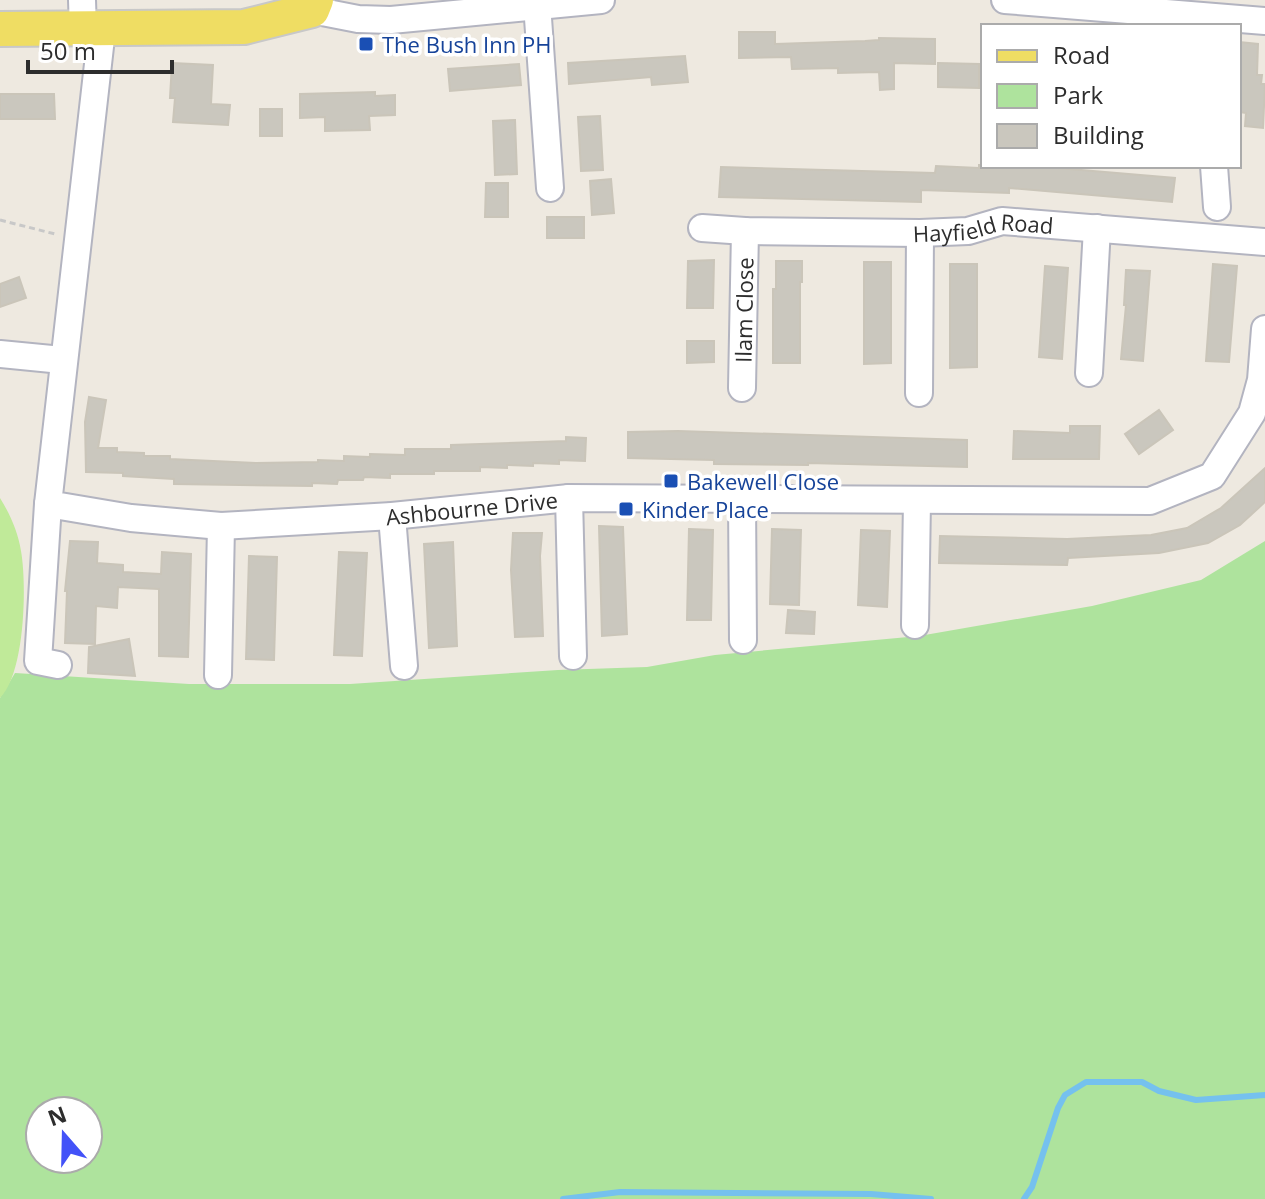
<svg xmlns="http://www.w3.org/2000/svg" width="1265" height="1199" font-family="'Open Sans',sans-serif">
<rect width="100%" height="100%" fill="#eee9e0"/>
<path fill="#aee39d" fill-rule="evenodd" d="M1265 541V1199H0V698L15 673 189 684H350L558 670 647 667 715 655 919 636 1092 606 1201 580ZM40 1111H88V1159H40Z"/>
<path fill="#c0ea99" d="M0 498C10 514 18 532 21 551 27 585 25 673 0 698Z"/>
<g fill="none" stroke-linecap="round" stroke-linejoin="round">
<path stroke="#75c1ee" stroke-width="6" d="M563 1199 620 1192 871 1194 931 1199
M1024 1199 1032 1187 1058 1108 1065 1095 1086 1082H1142L1159 1091 1196 1100 1265 1095"/>
</g>
<path fill="#cac7be" stroke="#cac5b9" stroke-width="2" d="M739 32H775V44L865 41 879 40V38L935 39V64L894 63V89L880 90 879 72 838 73V68L792 69 791 57 739 58Z
M1239 42 1258 44 1257 75H1262L1261 84H1265L1263 128 1245 126 1246 113 1239 112Z
M685 56 688 82 652 85 651 77 569 84 568 63Z
M172 63 213 65 211 104 230 105 228 125 173 122 175 98H170Z
M938 63 979 64V88L938 87Z
M519 64 521 85 450 91 448 69Z
M375 92V96L395 95V115L369 116 370 130 325 131V117L300 118V94Z
M0 94H54L55 119H0Z
M260 109H282V136H260Z
M600 116 603 170 581 171 578 117Z
M515 120 517 174 495 175 493 121Z
M979 165 1034 166 1175 178 1172 202 1009 188V193L921 190V202L719 197 721 167 935 173 936 166 979 168Z
M611 179 614 213 592 215 590 181Z
M486 183H508V217H485Z
M547 217H584V238H547Z
M714 260 713 308H687L688 261Z
M776 261H802V282H800V363H773V289H776Z
M864 262H891V363L864 364Z
M950 264H977V367L950 368Z
M1213 264 1237 266 1229 362 1206 361Z
M1045 266 1068 268 1062 359 1039 357Z
M1126 270 1150 271 1143 361 1121 359 1126 305H1124Z
M19 277 26 298 0 307V284Z
M687 341H714V362L687 363Z
M89 397 106 400 98 448H117V452L144 453V456H170V459L256 463 318 462V460L344 461V456L370 457V454L405 455V449H451V445L566 441V437L586 438 585 461 559 460V464L533 463V466L507 465V468L480 467V471H434V474H390V478L364 477 363 480H338L337 484 312 483V486L174 484V479L123 476V473L86 472 85 422Z
M1159 410 1173 430 1139 454 1125 434Z
M1070 426H1100L1099 459H1013L1014 431 1070 433Z
M678 431 967 440V467L808 463V465L714 464V460L628 458V432Z
M1265 468V502L1240 525 1208 543 1159 553 1068 558 1067 565 939 563 940 536 1067 539 1151 535 1187 528 1221 508Z
M599 526 623 527 627 634 602 636Z
M689 529 713 530 711 620H687Z
M772 529 801 530 799 605 770 604Z
M861 530 890 531 887 607 858 605Z
M513 533H542L540 556 543 636 515 637 511 570Z
M70 541 98 542 97 563 123 565V572L161 574 162 552 191 554 188 657 159 656V589L118 587 117 608 96 606 95 644 65 643 67 591H65Z
M453 542 457 646 429 648 424 544Z
M339 552 367 553 362 656 334 655Z
M249 556 277 557 274 660 246 659Z
M788 610 815 612 814 634 786 633Z
M129 639 135 676 88 673 89 647Z"/>
<g fill="none" stroke-linecap="round" stroke-linejoin="round">
<g stroke="#b3b4c0" stroke-width="30">
<g id="minor">
<path d="M82 0 83 30"/>
<path d="M1005 0 1265 21"/>
<path d="M537 4 550 188"/>
<path d="M312 10 358 19 391 20 601 0"/>
<path id="s1" d="M102 29 48 504 131 518 221 526 392 516 569 498 1150 501 1212 476 1252 413 1261 380 1265 329"/>
<path d="M1214 166 1217 207"/>
<path id="s2" d="M702 228 745 231 920 233 968 231 1002 221 1265 242"/>
<path d="M0 354 62 360"/>
<path d="M1089 373 1097 228"/>
<path id="s3" d="M742 388 745 231"/>
<path d="M919 393 920 233"/>
<path d="M569 498 573 656"/>
<path d="M742 498 743 640"/>
<path d="M48 504 38 661 58 665"/>
<path d="M392 516 404 666"/>
<path d="M915 625 917 501"/>
<path d="M218 675 221 526"/>
</g>
</g>
<g stroke="#c8c8c8" stroke-width="38">
<path id="major" d="M0 29 244 27 312 10 316 0"/>
</g>
<path stroke="#c8c8c8" stroke-width="3" stroke-dasharray="6 4" stroke-linecap="butt" d="M0 220 55 234"/>
<use href="#minor" stroke="#fff" stroke-width="26"/>
<use href="#major" stroke="#efdd63" stroke-width="34"/>
</g>
<g fill="#1a4fb4" stroke="#fff" stroke-width="3">
<rect x="358" y="36" width="16" height="16" rx="4"/>
<rect x="663" y="473" width="16" height="16" rx="4"/>
<rect x="618" y="501" width="16" height="16" rx="4"/>
</g>
<g text-anchor="middle" dominant-baseline="central" stroke-width="7" stroke-linejoin="round" paint-order="stroke">
<g font-size="22" fill="#164399" stroke="#fff" text-anchor="start">
<text x="382" y="44">The Bush Inn PH</text>
<text x="687" y="481">Bakewell Close</text>
<text x="642" y="509">Kinder Place</text>
</g>
<g font-size="22" fill="#2d2d2d" stroke="#fff">
<text stroke="none"><textPath href="#s2" startOffset="282">Hayfield Road</textPath></text>
<text stroke="none"><textPath href="#s3" startOffset="78">Ilam Close</textPath></text>
<text stroke="none"><textPath href="#s1" startOffset="904">Ashbourne Drive</textPath></text>
</g>
</g>
<rect x="981" y="24" width="260" height="144" fill="#ffffff" stroke="#ababab" stroke-width="2"/>
<rect x="997" y="50" width="40" height="12" fill="#efdd63" stroke="#ababab" stroke-width="2"/>
<text x="1053" y="64" font-size="24" fill="#2d2d2d">Road</text>
<rect x="997" y="84" width="40" height="24" fill="#aee39d" stroke="#ababab" stroke-width="2"/>
<text x="1053" y="104" font-size="24" fill="#2d2d2d">Park</text>
<rect x="997" y="124" width="40" height="24" fill="#cac7be" stroke="#ababab" stroke-width="2"/>
<text x="1053" y="144" font-size="24" fill="#2d2d2d">Building</text>
<g transform="translate(64 1135) rotate(340)"><circle r="38" fill="#ffffff" stroke="#ababab" stroke-width="2"/>
<path d="M0-6L14 30L0 20L-14 30Z" fill="#4352f8"/>
<text y="-12" font-size="22" font-weight="bold" text-anchor="middle" fill="#2d2d2d">N</text>
</g>
<path d="M28 60v12h144v-12" fill="none" stroke="#2d2d2d" stroke-width="4"/>
<text x="40" y="60" font-size="24" fill="#2d2d2d" stroke="#ffffff" stroke-width="6" paint-order="stroke">50 m</text>
</svg>
